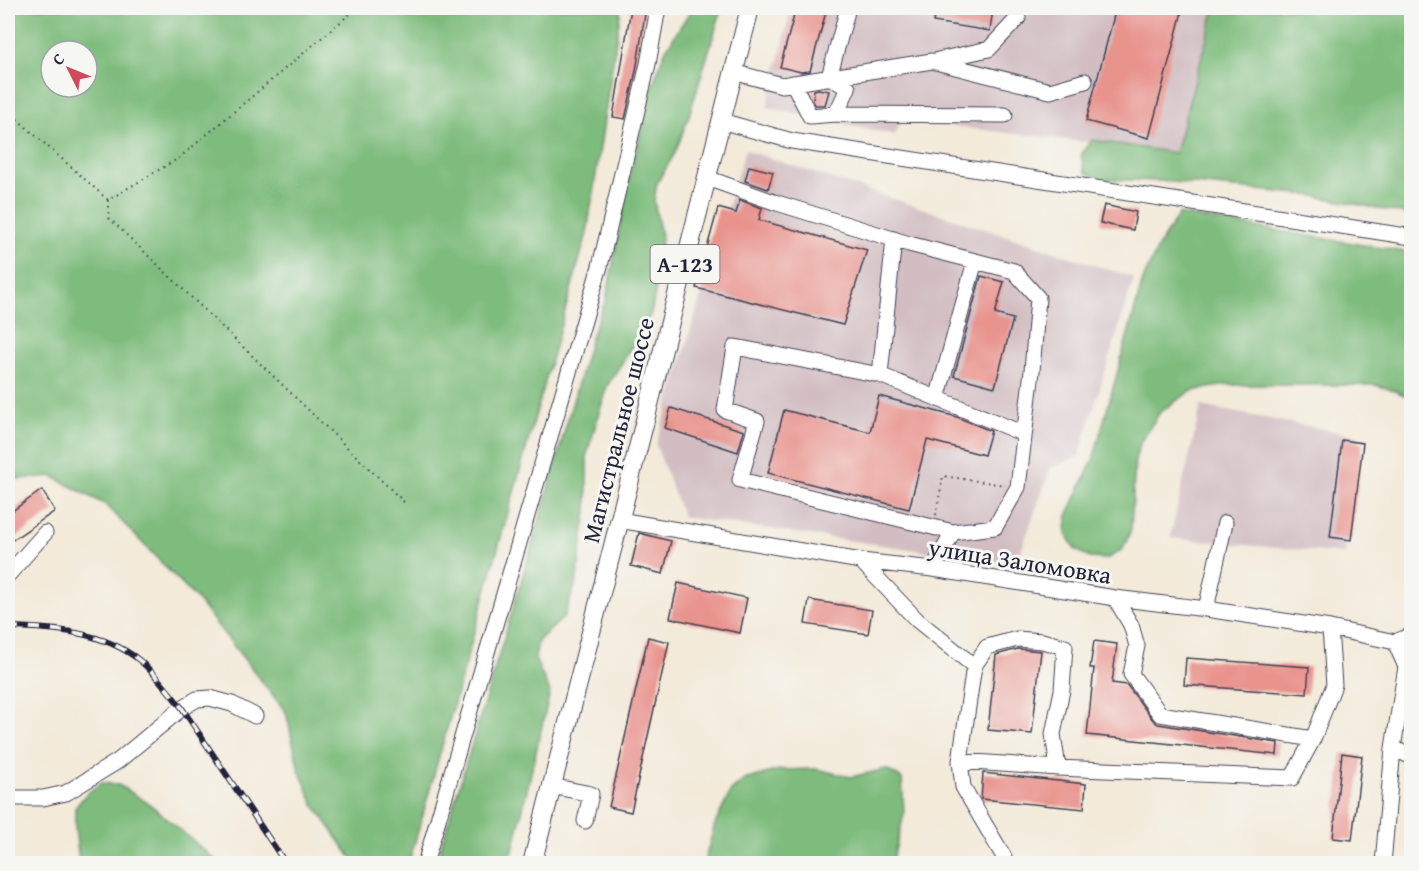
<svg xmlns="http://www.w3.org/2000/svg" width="1419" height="871" font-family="'Gentium Book Plus',serif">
<rect width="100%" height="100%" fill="#f6f6f2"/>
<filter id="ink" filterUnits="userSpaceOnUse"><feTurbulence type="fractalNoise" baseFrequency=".0167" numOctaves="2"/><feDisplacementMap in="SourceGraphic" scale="12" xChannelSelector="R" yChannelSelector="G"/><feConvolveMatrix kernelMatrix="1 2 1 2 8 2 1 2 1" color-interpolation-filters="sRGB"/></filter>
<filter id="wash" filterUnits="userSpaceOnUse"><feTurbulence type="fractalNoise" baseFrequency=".008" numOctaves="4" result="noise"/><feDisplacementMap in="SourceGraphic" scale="24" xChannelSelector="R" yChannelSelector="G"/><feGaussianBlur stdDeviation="1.35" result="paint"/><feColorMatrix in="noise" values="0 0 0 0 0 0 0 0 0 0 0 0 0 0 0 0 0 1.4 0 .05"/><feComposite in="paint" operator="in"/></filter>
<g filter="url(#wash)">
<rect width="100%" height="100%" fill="#f3ead9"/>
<path fill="#d2bec2" d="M791 8H1215L1175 153 901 120 895 135 767 107Z
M745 150 1134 278 1079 456 1051 468 1016 564 683 517 656 445Z
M1201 406 1359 436 1345 554 1170 538Z"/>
<path fill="#7ebc7d" stroke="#506f5c" stroke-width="1.5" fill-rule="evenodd" d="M8 8H621L587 233 411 856 405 863H355L314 805 299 770 286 712 199 602 106 505 52 476 8 480ZM51 51H87V87H51Z
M692 8H722L688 119 675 153 657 183 654 201 661 235 659 273 652 309 646 325 607 386 587 454V511L576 583 564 617 538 641 535 659 550 692 510 863H436L535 535 592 334 606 300 630 174 652 86 665 51Z
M1215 8H1411V215L1310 195 1161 181 1100 179 1085 172 1081 155 1092 140 1175 153Z
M1179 214 1411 253V398L1393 390 1375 385H1226L1191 391 1160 412 1141 441 1135 459 1131 530 1123 549 1107 559 1090 558 1075 549 1066 534 1067 516 1093 460 1143 280 1159 245Z
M816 769 851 777 886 769 902 779 904 814 892 863H704L715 824 731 791 744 780 779 770Z
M101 783 119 785 151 805 219 863H79L75 826V808L86 794Z"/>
<g id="blocks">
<path fill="#e9938d" d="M631 8H646L636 71 625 119 613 117Z
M796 8H827L810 71 801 72 780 67Z
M936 8H993L990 31 933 22Z
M1116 8H1183L1149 138 1086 121Z
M818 89 829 91 825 105H815L813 100 814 90Z
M749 166 773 172 768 189 745 181Z
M740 200 762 208 759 220 867 250 843 325 696 288 718 208 736 213Z
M1104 205 1136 212 1133 230 1100 223Z
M981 276 1004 282 995 314 1013 319 995 387 954 376Z
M879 396 957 417 991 431 984 455 927 440 909 509 768 473 784 410 870 432Z
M671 408 744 431 738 452 665 428Z
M1342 440 1363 443 1351 540 1330 537Z
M42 490 55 511 8 543V514Z
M639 533 671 541 663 574 631 566Z
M678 583 747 598 740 633 670 618Z
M809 600 872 610 868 634 805 624Z
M648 637 669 642 631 812 609 807Z
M1094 641 1117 644 1112 683 1127 685 1153 720 1158 724 1278 743 1277 755 1087 735 1094 668H1090Z
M1018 649 1041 651 1032 734 988 730 996 655Z
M1186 658 1309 667 1307 694 1184 685Z
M1342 753 1362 756 1352 840 1333 838Z
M983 773 1086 784 1084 809 981 799Z"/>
</g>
</g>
<g filter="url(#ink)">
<use href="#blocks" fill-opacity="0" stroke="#414053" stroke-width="1.5"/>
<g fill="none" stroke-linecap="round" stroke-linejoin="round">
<g stroke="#414053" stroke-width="17">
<path id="minor" d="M938 60 989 49 1018 18 1013 8
M733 72 782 85 932 61 1050 91 1085 81
M793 83 810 116 836 114 848 88 829 77 848 8
M836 114 1005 115
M721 121 792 141 1412 237
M707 178 774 202 909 244 1014 271 1038 298 1032 371 1018 487 995 527 953 532 933 569
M894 239 880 375 735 347 725 410 757 421 740 480 953 532
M880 375 1024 434
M937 399 975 261
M619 520 861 561 933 569 1115 598 1206 609 1330 628 1395 642 1412 635
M861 561 917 620 974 666 960 761 963 787 1004 857
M8 575 45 533
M1115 598 1131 625 1137 646 1131 674 1160 714 1313 739
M1206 609 1225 523
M1395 642 1406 667 1393 748 1412 757
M974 666 987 647 1017 639 1042 641 1065 647 1062 690 1053 734 1058 768 1292 778 1313 739 1334 685 1330 628
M960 761 1058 768
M551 786 591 794 585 821
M8 798H43L66 793 118 761 182 708 197 699 210 698 232 704 255 716
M425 864 600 266 648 64 658 8
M1383 864 1393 748"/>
</g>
<g stroke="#414053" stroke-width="20">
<path id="major" d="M532 864 750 8"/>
</g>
<path stroke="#414053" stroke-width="2" stroke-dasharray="1.5 4.5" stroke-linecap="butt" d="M8 111 108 200 179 158 357 8
M108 200 109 218 406 504
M936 515 943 476 1005 485"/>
<use href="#minor" stroke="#fff" stroke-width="15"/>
<use href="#major" stroke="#fff" stroke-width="18"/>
<g stroke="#22223b" stroke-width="6">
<path id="rail" d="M8 627C52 628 103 631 139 660 156 674 168 691 182 708L286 864"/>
</g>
<use href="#rail" stroke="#f6f6f2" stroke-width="4" stroke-dasharray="11" stroke-linecap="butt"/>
</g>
</g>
<g text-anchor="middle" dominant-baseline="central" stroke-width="6" stroke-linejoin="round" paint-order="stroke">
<rect fill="#f6f6f2" stroke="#626272" stroke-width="1.5" x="650.5" y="245" width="69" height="38" rx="4.5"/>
<g font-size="22" font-weight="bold" fill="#22223b">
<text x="685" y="264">А-123</text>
</g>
<g font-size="24" fill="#22223b" stroke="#f6f6f2">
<text transform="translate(618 430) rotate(-76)">Магистральное шоссе</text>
<text transform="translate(1020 561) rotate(9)">улица Заломовка</text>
</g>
</g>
<rect width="1419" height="871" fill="none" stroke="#f6f6f2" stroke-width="30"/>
<g transform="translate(69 69) rotate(313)"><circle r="28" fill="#f6f6f2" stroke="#a1a1a9" stroke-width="1.5"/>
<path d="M0-4.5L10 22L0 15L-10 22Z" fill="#d1495b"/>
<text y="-9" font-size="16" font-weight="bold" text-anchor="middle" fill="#22223b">С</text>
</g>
</svg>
